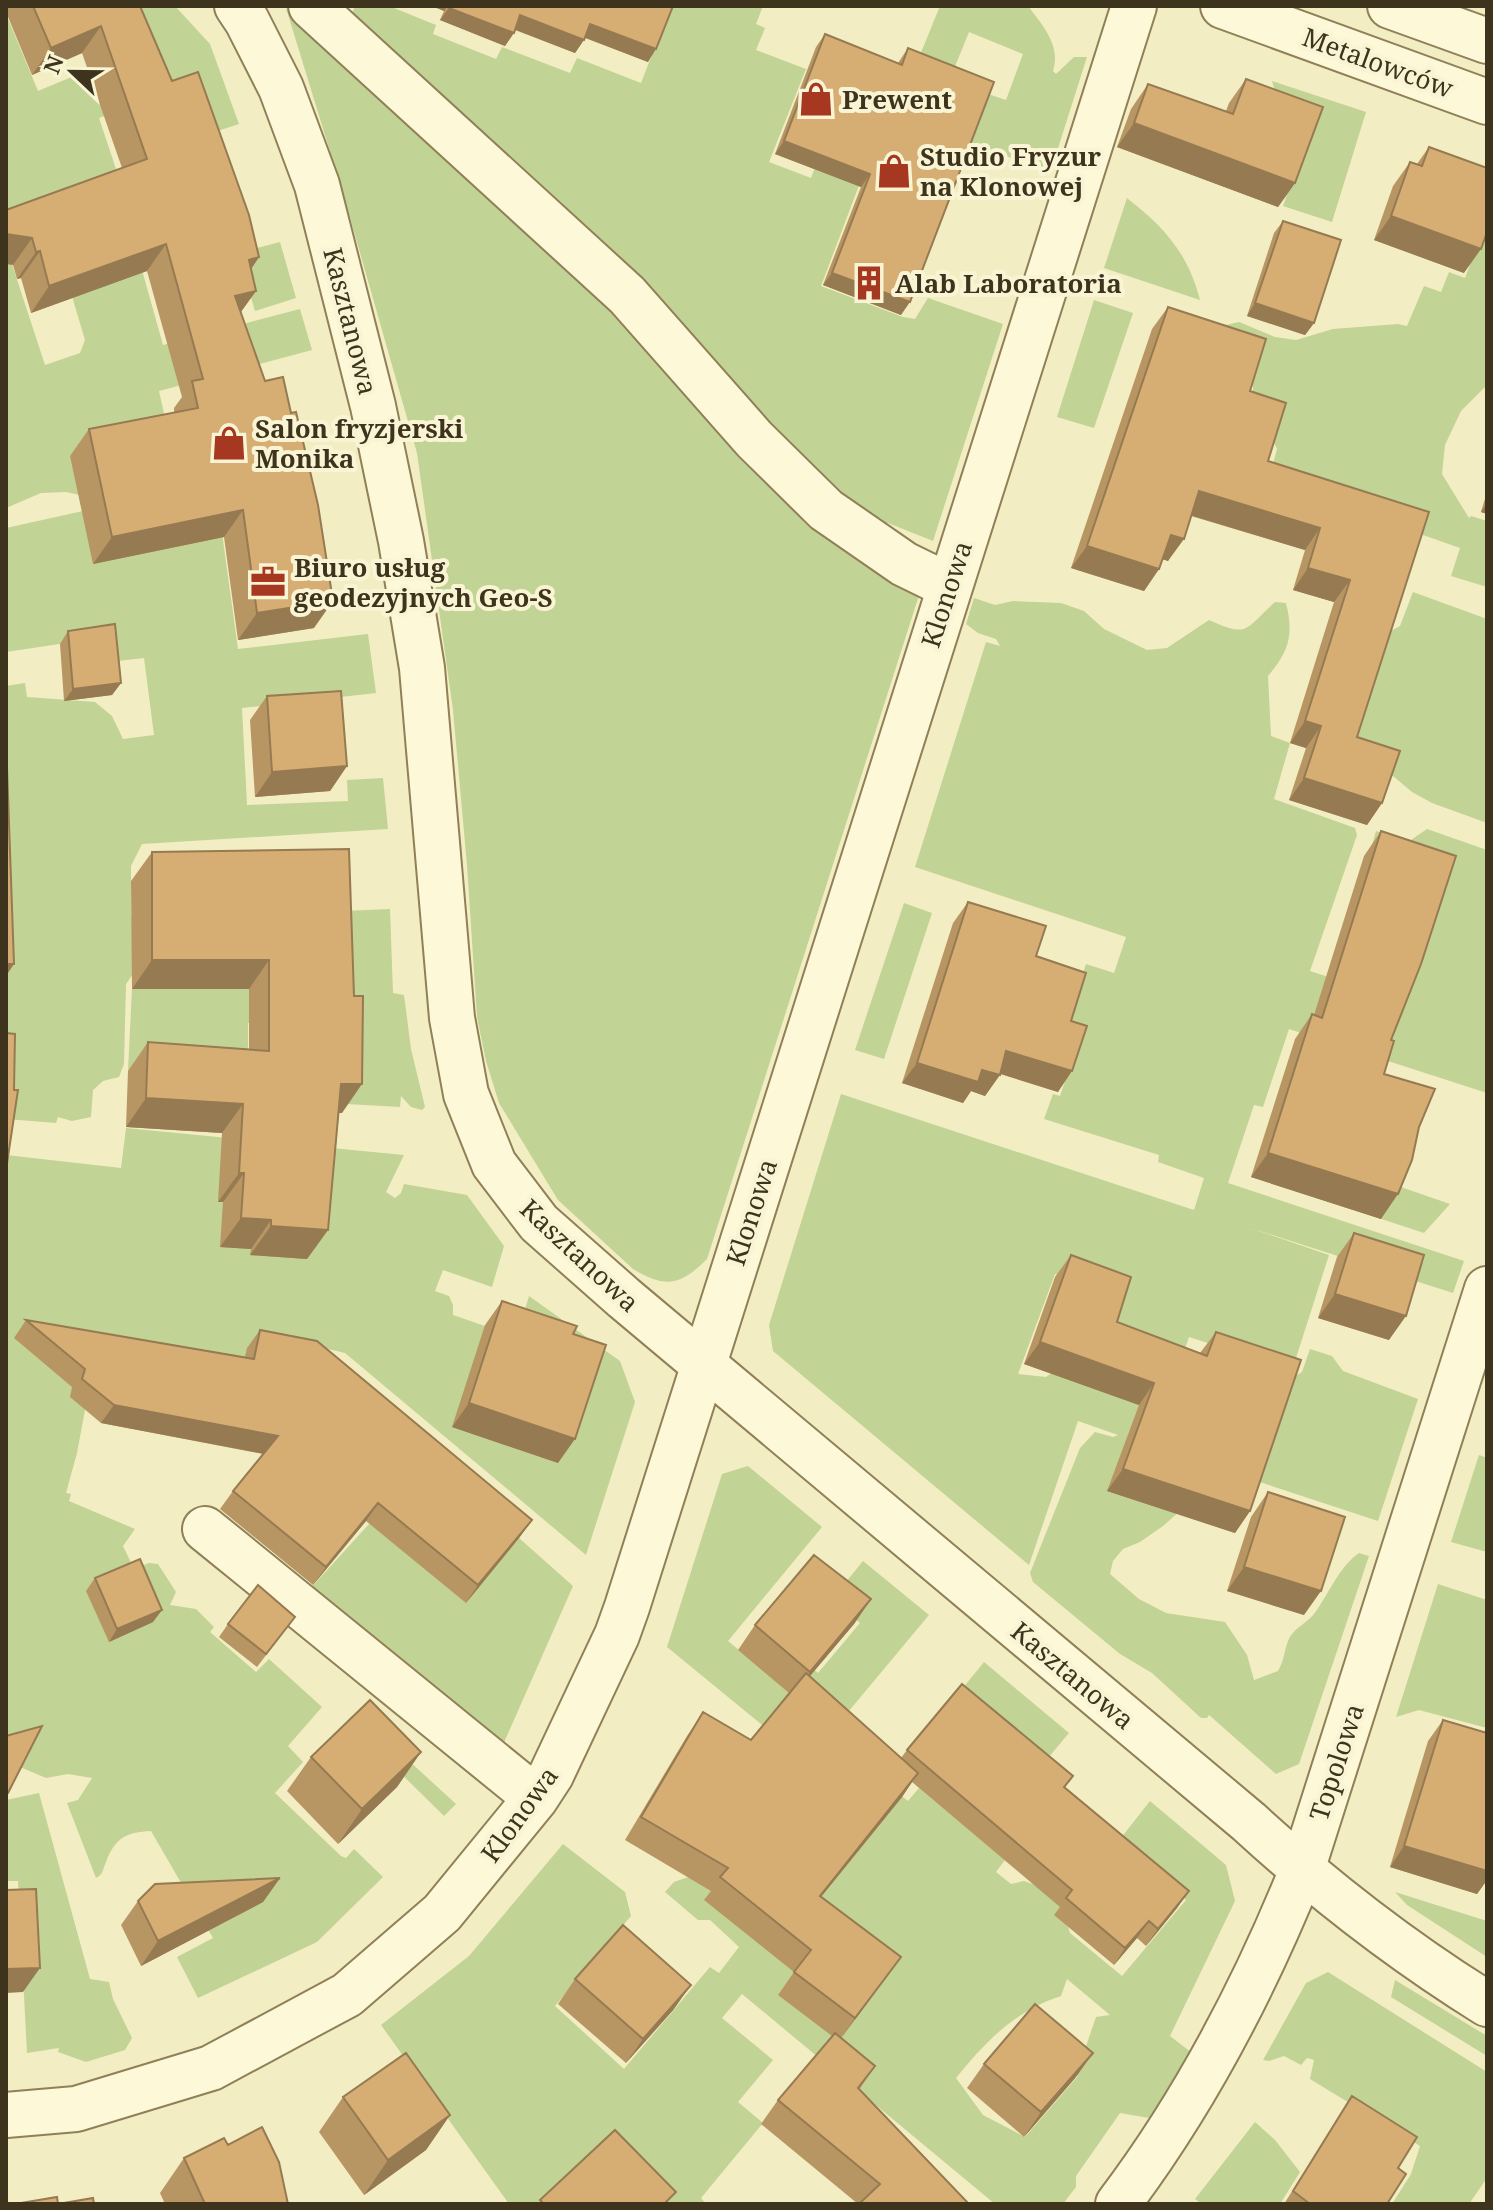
<svg xmlns="http://www.w3.org/2000/svg" width="1493" height="2210" font-family="'Noto Serif',serif">
<rect width="100%" height="100%" fill="#f3edc3"/>
<path fill="#c1d395" fill-rule="evenodd" d="M107 6H175L210 44 239 124 196 138 178 89 99 118 124 193 6 230V14L38 91 127 54Z
M355 6H389L436 25 433 34 496 59 502 47 570 73 577 58 641 83 671 6H763L756 24 765 28 756 50 806 69 769 162 811 178 825 141 869 159 821 286 903 317 915 319 928 298 1003 324 933 541 888 523 869 521 921 589 707 1259C681 1285 666 1289 633 1269L558 1200 499 1103 486 1061 477 1017 467 865 453 710 417 453 347 207 286 8 339 48Z
M940 6H1028C1043 26 1061 45 1053 71L1056 74 1074 57H1087L1052 167 1043 168 969 144 988 94 1006 100 1023 54 969 32 954 69 920 55Z
M1272 81 1366 112 1332 222 1283 206 1312 124 1281 111Z
M1127 198C1164 227 1188 253 1200 300L1104 268Z
M1487 220V385L1461 411 1445 445 1442 474 1469 518 1471 516 1487 521V587L1451 576 1460 548 1284 486 1272 468 1277 449 1253 398V381L1224 334 1226 325 1239 322 1275 337 1296 340 1333 329 1398 324 1407 326 1424 286 1441 292 1449 272 1465 278Z
M280 242 296 298 255 311 238 253Z
M6 246 45 365 80 353 85 340 71 293 142 270 163 345 300 309 312 350 159 391 165 418 94 498 66 492 41 493 6 508Z
M1094 300 1133 313 1094 428 1057 417Z
M83 511 222 533 238 649 368 634 376 693 242 708 247 805 348 801 347 780 383 778 388 829 142 844 131 866V916L143 921 140 964 126 984 124 1064 119 1077 103 1081 93 1090 91 1117 72 1121 58 1117 56 1123 6 1119V686L25 683 27 697 95 702 112 716 123 739 154 735 144 658 109 662 106 637 6 652V528Z
M1413 592 1487 619V823L1432 803 1412 792 1393 776 1342 759 1387 633 1400 626Z
M974 598 995 605 1013 601 1061 603 1084 611 1104 629 1147 650 1167 648 1209 620C1249 638 1244 630 1275 602L1286 603C1294 635 1289 651 1268 676L1271 736 1290 743 1274 799 1355 828 1357 835 1310 971 1405 1002 1371 849 1376 831 1408 842 1427 829 1487 850V1093L1289 1029 1263 1107 1254 1105 1228 1183 1464 1261 1453 1293 1247 1227 1329 1255 1296 1358 1280 1366 1189 1337 1156 1432 1290 1379 1302 1372 1310 1349 1332 1356 1343 1371 1418 1399 1378 1521 1214 1467 1198 1495 1163 1526 1140 1542 1123 1549 1113 1561 1110 1574 1139 1599 1166 1613 1225 1622 1247 1655 1254 1680 1278 1671C1284 1661 1284 1652 1288 1641 1292 1629 1306 1624 1314 1614 1329 1594 1338 1568 1359 1553L1369 1556 1299 1764 1276 1774 1209 1715 1207 1718H1201L1152 1673 1120 1654 1033 1582 1030 1573 1080 1448 1095 1432 1113 1437 1118 1435 1078 1421 1029 1565 773 1351 769 1325 841 1094 1194 1210 1204 1178 1158 1162 1159 1155 1044 1119 1053 1094 1060 1096 1076 1049 1060 1043 1086 964 1114 973 1126 937 915 867 986 642 1000 646 996 639 978 633 966 624ZM1055 1274 1116 1297 1066 1362 1046 1377 1018 1374Z
M904 903 932 913 884 1059 855 1050Z
M390 909 393 993 404 995 411 1049 425 1107 422 1110 411 1107 401 1096 400 1107 346 1104 344 1023H248V1059L128 1071 132 989H180L343 911Z
M126 1128 404 1155 386 1192 395 1198 401 1193 404 1184 467 1195 504 1246 492 1287 443 1270 435 1291 449 1296 453 1305V1315L485 1326 520 1450 558 1463 517 1336 529 1296 620 1361 635 1402 586 1555 345 1353 308 1344 250 1417 96 1351 77 1453 66 1493 71 1494 69 1501 135 1529 123 1546 134 1569 149 1563 158 1564 176 1592 170 1605 196 1609 214 1627 210 1632 256 1672 269 1659 322 1707 288 1746 303 1762 275 1793 341 1856 346 1858 354 1849 383 1877 317 1942 198 1998 177 1957 213 1938 151 1831C126 1832 115 1838 106 1862 102 1871 104 1873 96 1878L67 1803 78 1800 92 1778 68 1774 46 1778 6 1761V1155L121 1168Z
M1342 1176 1395 1185 1450 1204 1424 1233 1333 1203Z
M1479 1455 1487 1458V1552L1451 1542Z
M748 1466 822 1527 728 1641 791 1693 812 1668 818 1673 860 1623 832 1599 863 1561 929 1615 828 1736 908 1801 919 1788 1005 1860 996 1872 1011 1884 1024 1881 1058 1893 1070 1933 1122 1976 1186 1900 1117 1843 1150 1801 1226 1865 1235 1901 1170 2036 1192 2053 1191 2071 1149 2118 1120 2113 1076 2176V2187L1063 2204H995L742 1994 722 2018 773 2060 738 2102 763 2123 701 2198 706 2204H509L381 2025 469 1956 563 1844 625 1892 631 1916 555 2006 624 2069 710 1967 719 1973 739 1947 710 1920H698L665 1892 674 1882 717 1867 784 1743 667 1647 722 1474ZM1067 1979 1110 2015 1096 2017 1084 2052 1069 2069 1078 2076 1025 2137 983 2115 956 2078C986 2041 1015 2011 1061 1996Z
M369 1524 519 1538 573 1586 502 1747 308 1591Z
M1438 1584 1487 1600V1728L1419 1710 1396 1717Z
M984 1662 1069 1733 1038 1770 953 1700Z
M384 1738 456 1804 444 1816 374 1747Z
M39 1793 90 1979 109 1982 113 1999 132 2038 125 2050 86 2062 58 2052 59 2048 27 2053 18 1881H6V1800Z
M1395 1892 1487 1921V1957L1407 1905Z
M1328 1972 1487 2072V2178L1469 2204H1392L1411 2174 1420 2146 1310 2079 1314 2060 1307 2058 1301 2065 1284 2056 1269 2061 1263 2060 1306 1983Z
M1395 1980 1487 2036V2056L1391 1997Z
M1255 2122 1275 2140 1300 2172 1280 2204H1202L1195 2199Z"/>
<g fill="none" stroke-linecap="round" stroke-linejoin="round">
<g stroke="#907f57" stroke-width="48">
<path id="minor" d="M237 6 247 21 281 88 317 185 373 406 401 541 422 668 452 1018 466 1094 494 1164 539 1223 624 1298 1249 1822C1323 1890 1402 1951 1487 2004
M311 6 627 295 754 439 826 510 904 564 949 586
M1223 6 1487 102
M1390 6 1487 41
M205 1529 536 1798
M6 2115 76 2109 211 2068 347 1995 442 1913 536 1798 551 1775 617 1635 627 1607 1134 6
M1118 2204C1195 2102 1254 1989 1302 1870L1487 1289"/>
</g>
<use href="#minor" stroke="#fcf8d8" stroke-width="44"/>
</g>
<path fill="#b89664" d="M6 6H140L172 81 259 257 251 269 256 291 241 312 314 628 238 640 224 537 93 564 70 456 89 429 174 413V408L182 397 147 271 31 313 21 278 17 279 13 265 6 210 122 168 82 53 32 75 6 12Z
M432 6H673L648 62 585 38 575 53 515 30 505 46 440 20 444 11Z
M825 34 898 63 908 48 901 315 823 285 861 187 775 154 816 47Z
M1246 79 1295 183 1278 207 1117 147 1131 109 1148 84 1226 111 1229 103Z
M1429 147 1464 273 1374 240 1393 186 1410 162 1417 164Z
M1283 221 1314 323 1305 335 1247 316 1274 233Z
M1168 307 1250 391 1268 461 1429 512 1357 737 1382 803 1367 825 1289 800 1306 748 1290 743 1334 602 1293 590 1305 550 1191 516 1168 561 1163 559 1159 569 1144 591 1071 568 1152 329Z
M1487 492V514L1481 512Z
M68 631 121 683 112 695 64 701 60 644Z
M267 696 347 766 330 791 255 797 250 720Z
M1381 831 1391 1040 1384 1074 1419 1127 1381 1219 1251 1177 1295 1039 1312 1014 1314 1015 1364 856Z
M349 849 342 1113H339L328 1230 307 1259 250 1255 251 1249 220 1247 223 1202H218L222 1133 126 1127 128 1071 148 1042 249 1049V989H132L131 881 152 852Z
M968 902 1036 956 1071 1021 1058 1092 1000 1074 985 1096 971 1091 963 1103 902 1083 953 923Z
M1354 1233 1389 1340 1318 1318 1337 1257Z
M1071 1255 1117 1322 1200 1353 1216 1332 1250 1511 1235 1533 1107 1491 1139 1405 1024 1364 1055 1277Z
M502 1301 573 1334 558 1463 452 1427 485 1325Z
M26 1320 245 1357 247 1348 260 1330 532 1520 519 1538 466 1603 366 1521 313 1585 220 1509 233 1491 263 1454 101 1423 70 1397 72 1387 14 1338Z
M1268 1492 1304 1615 1227 1591 1251 1517Z
M95 1578 153 1622 109 1642 86 1591Z
M871 1599 854 1624 810 1676 901 1758 907 1750 1073 1776 1065 1787 1189 1891 1177 1908 1146 1946 1137 1938 1114 1965 1054 1915 1060 1907 912 1782 902 1797 821 1897 884 1980 841 2038 875 2066 859 2090 967 2204H858L761 2124 778 2100 832 2036 778 1995 794 1972 704 1900 711 1891 625 1840 687 1736 703 1712 751 1740 789 1693 738 1650 755 1625Z
M295 1617 257 1667 219 1637 228 1624Z
M1443 1720 1487 1733V1880L1477 1894 1390 1867 1428 1741Z
M421 1752 397 1787 338 1844 287 1791 311 1757Z
M280 1878 263 1902 141 1966 121 1925 138 1901Z
M575 1979 674 2009 626 2063 558 2004Z
M984 2064 1076 2077 1024 2137 967 2088Z
M1352 2096 1398 2168 1387 2204H1284Z
M343 2097 450 2115 426 2150 364 2195 319 2132Z
M228 2145 288 2204H165L160 2193 184 2158Z"/>
<path fill="#967a51" d="M432 6H447L444 11Z
M449 8 514 33 505 46 440 20Z
M520 15 584 40 575 53 511 28Z
M590 24 656 49 648 62 581 36Z
M101 26 82 53 32 75 51 48Z
M1134 123 1295 183 1278 207 1117 147Z
M784 141 870 174 861 187 775 154Z
M1391 216 1481 249 1464 273 1374 240Z
M6 234 32 238 13 265 6 264Z
M166 244 147 271 31 313 49 286Z
M40 251 21 278 17 279 36 252Z
M259 257 241 284 249 260Z
M832 273 910 302 901 315 823 285Z
M256 291 237 317 235 296Z
M1255 303 1314 323 1305 335 1247 316Z
M1199 491 1320 528 1305 550 1183 513Z
M1487 503V514L1481 512Z
M243 510 224 537 93 564 112 537Z
M1171 535 1184 539 1168 561 1155 557Z
M1087 546 1159 569 1144 591 1071 568Z
M1308 568 1350 580 1334 602 1293 590Z
M333 601 314 628 238 640 257 613Z
M121 683 112 695 64 701 73 689Z
M1305 721 1321 726 1306 748 1290 743Z
M347 766 330 791 255 797 272 772Z
M1304 778 1382 803 1367 825 1289 800Z
M152 960H269L249 989H132Z
M6 964H14L6 976Z
M1006 1051 1072 1071 1058 1092 992 1071Z
M917 1063 982 1070 1000 1075 985 1096 971 1091 963 1103 902 1083Z
M341 1084H362L342 1113H321Z
M146 1098 243 1104 222 1133 126 1127Z
M1268 1153 1398 1194 1381 1219 1251 1177Z
M239 1173H244L223 1202H218Z
M241 1218 271 1220 251 1249 220 1247Z
M271 1226 328 1230 307 1259 250 1255Z
M1335 1294 1406 1316 1389 1340 1318 1318Z
M1040 1342 1154 1383 1139 1405 1024 1364Z
M469 1403 575 1439 558 1463 452 1427Z
M114 1405 278 1436 265 1454 101 1423Z
M1123 1469 1250 1511 1235 1533 1107 1491Z
M378 1503 366 1521 313 1585 326 1567Z
M532 1520 519 1538 466 1603 478 1585Z
M1244 1567 1321 1591 1304 1615 1227 1591Z
M871 1599 854 1624 793 1696 810 1672Z
M162 1610 153 1622 109 1642 117 1629Z
M421 1752 397 1787 338 1844 362 1809Z
M918 1773 902 1797 803 1919 820 1896Z
M1404 1846 1487 1871V1880L1477 1894 1390 1867Z
M280 1878 263 1902 141 1966 158 1941Z
M1189 1891 1177 1908 1146 1946 1158 1929Z
M1149 1921 1137 1938 1114 1965 1125 1948Z
M901 1957 884 1980 839 2041 855 2018Z
M40 1968 23 1992 6 1993V1969Z
M691 1985 674 2009 626 2063 643 2039Z
M1093 2053 1076 2077 1024 2137 1041 2112Z
M450 2115 426 2150 364 2195 388 2160Z"/>
<path fill="#d6ae74" stroke="#967a51" stroke-width="2" d="M33 6H140L172 81 198 72 249 215 259 257 249 260 256 291 235 296 265 381 283 377 291 413 296 412 318 505 333 601 257 613 243 510 112 537 89 429 198 408 192 381 203 379 166 244 49 286 40 251 36 252 32 238 6 234V210L147 159 101 26 51 48Z
M450 6H673L656 49 590 24 584 40 520 15 514 33 449 8Z
M825 34 902 65 908 48 994 82 910 302 832 273 870 174 784 141Z
M1246 79 1323 107 1295 183 1134 123 1148 84 1233 114Z
M1429 147 1487 168V232L1481 249 1391 216 1410 162 1422 166Z
M1283 221 1341 240 1314 323 1255 303Z
M1168 307 1266 339 1250 391 1286 403 1268 461 1429 512 1357 737 1400 751 1382 803 1304 778 1321 726 1305 721 1350 580 1308 568 1320 528 1199 491 1184 539 1171 535 1159 569 1087 546Z
M115 624 121 683 73 689 68 631Z
M341 691 347 766 272 772 267 696Z
M6 758 7 767 14 964H6Z
M1381 831 1456 856 1421 964 1391 1040 1394 1041 1384 1074 1435 1089 1419 1127 1412 1160 1398 1194 1268 1153 1312 1014 1322 1018Z
M349 849 354 996H363L362 1084H341L328 1230 271 1226V1220L241 1218 244 1173H239L243 1104 146 1098 148 1042 269 1051V960H152V852Z
M968 902 1046 926 1036 956 1086 973 1071 1021 1087 1026 1072 1071 1006 1051 1000 1075 982 1070 978 1082 917 1063Z
M6 1033 15 1034 14 1090H18L6 1170Z
M1354 1233 1424 1255 1406 1316 1335 1294Z
M1071 1255 1131 1277 1117 1322 1207 1356 1216 1332 1301 1360 1250 1511 1123 1469 1154 1383 1040 1342Z
M502 1301 577 1326 573 1334 606 1345 575 1439 469 1403Z
M26 1320 254 1359 260 1330 317 1341 532 1520 478 1585 378 1503 326 1567 233 1491 278 1436 114 1405 82 1379 85 1369Z
M1268 1492 1345 1517 1321 1591 1244 1567Z
M814 1555 871 1599 810 1672 755 1625Z
M140 1559 162 1610 117 1629 95 1578Z
M258 1585 295 1617 266 1654 228 1624Z
M806 1673 918 1773 820 1896 901 1957 855 2018 794 1972 811 1950 720 1877 728 1868 641 1817 703 1712 751 1740Z
M962 1684 1073 1776 1064 1787 1189 1891 1158 1929 1149 1921 1125 1948 1066 1898 1072 1890 907 1750Z
M370 1700 421 1752 362 1809 311 1757Z
M1443 1720 1487 1733V1871L1404 1846Z
M42 1726 8 1793H6V1736Z
M280 1878 158 1941 138 1901 155 1884Z
M36 1889 40 1968 6 1969V1890Z
M623 1925 691 1985 643 2039 575 1979Z
M1035 2004 1093 2053 1041 2112 984 2064Z
M835 2033 875 2066 858 2088 968 2203 967 2204H859L880 2184 778 2100Z
M406 2053 450 2115 388 2160 343 2097Z
M1352 2096 1417 2137 1398 2168 1406 2174 1387 2204H1310L1293 2191Z
M262 2127 279 2162 288 2204H205L184 2158 224 2138 228 2145Z
M615 2130 676 2192 664 2204H544L540 2200Z
M57 2197 58 2204 93 2198 94 2204H15Z"/>
<defs>
<g id="shop-bare" transform="scale(2.76)"><path d="M-5-2.5h2.3a2.7 3.5 0 0 1 5.4 0H5L5.5 6h-11ZM-1.5-2.5h3a1.5 2.3 0 0 0-3 0Z" fill="#a63720" stroke="#f9f5d4" stroke-width="2.5" paint-order="stroke"/></g>
<g id="building-bare" transform="scale(2.76)"><path d="M-4-6H4V6H1V3H-1V6H-4ZM-2.5-4.3h1.7v1.8h-1.7ZM.8-4.3h1.7v1.8H.8ZM-2.5-1h1.7V.8h-1.7ZM.8-1h1.7V.8H.8Z" fill="#a63720" stroke="#f9f5d4" stroke-width="2.5" paint-order="stroke"/></g>
<g id="office-bare" transform="scale(2.76)"><path d="M-6-3h4V-5.5h4V-3h4V5H-6ZM-1-4.5V-3h2v-1.5ZM-6 0V1H6V0Z" fill="#a63720" stroke="#f9f5d4" stroke-width="2.5" paint-order="stroke"/></g>
</defs>
<g fill-rule="evenodd">
<use href="#shop-bare" x="816" y="99"/>
<use href="#shop-bare" x="894" y="171"/>
<use href="#building-bare" x="869" y="283"/>
<use href="#shop-bare" x="229" y="443"/>
<use href="#office-bare" x="268" y="582"/>
</g>
<g text-anchor="middle" dominant-baseline="central" stroke-width="8" stroke-linejoin="round" paint-order="stroke">
<g font-size="26" fill="#3e331d" stroke="#f9f5d4">
<text transform="translate(1378 62) rotate(20)">Metalowców</text>
<text transform="translate(351 321) rotate(76)">Kasztanowa</text>
<text transform="translate(946 594) rotate(-72)">Klonowa</text>
<text transform="translate(751 1212) rotate(-72)">Klonowa</text>
<text transform="translate(580 1255) rotate(43)">Kasztanowa</text>
<text transform="translate(1073 1675) rotate(40)">Kasztanowa</text>
<text transform="translate(1336 1762) rotate(-72)">Topolowa</text>
<text transform="translate(519 1814) rotate(-54)">Klonowa</text>
</g>
<g font-size="26" font-weight="bold" fill="#3e331d" stroke="#f9f5d4" text-anchor="start">
<text x="842" y="99">Prewent</text>
<text x="920" y="156">Studio Fryzur<tspan x="920" dy="30">na Klonowej</tspan></text>
<text x="895" y="283">Alab Laboratoria</text>
<text x="255" y="428">Salon fryzjerski<tspan x="255" dy="30">Monika</tspan></text>
<text x="294" y="567">Biuro usług<tspan x="294" dy="30">geodezyjnych Geo-S</tspan></text>
</g>
</g>
<rect width="1493" height="2210" fill="none" stroke="#3e331d" stroke-width="16"/>
<g transform="translate(72 72) rotate(292)" stroke="#f9f5d4" stroke-width="6" paint-order="stroke">
<path d="M0-6L14 30L0 20L-14 30Z" fill="#3e331d"/>
<text y="-12" font-size="22" font-weight="bold" text-anchor="middle" fill="#3e331d">N</text>
</g>
</svg>
